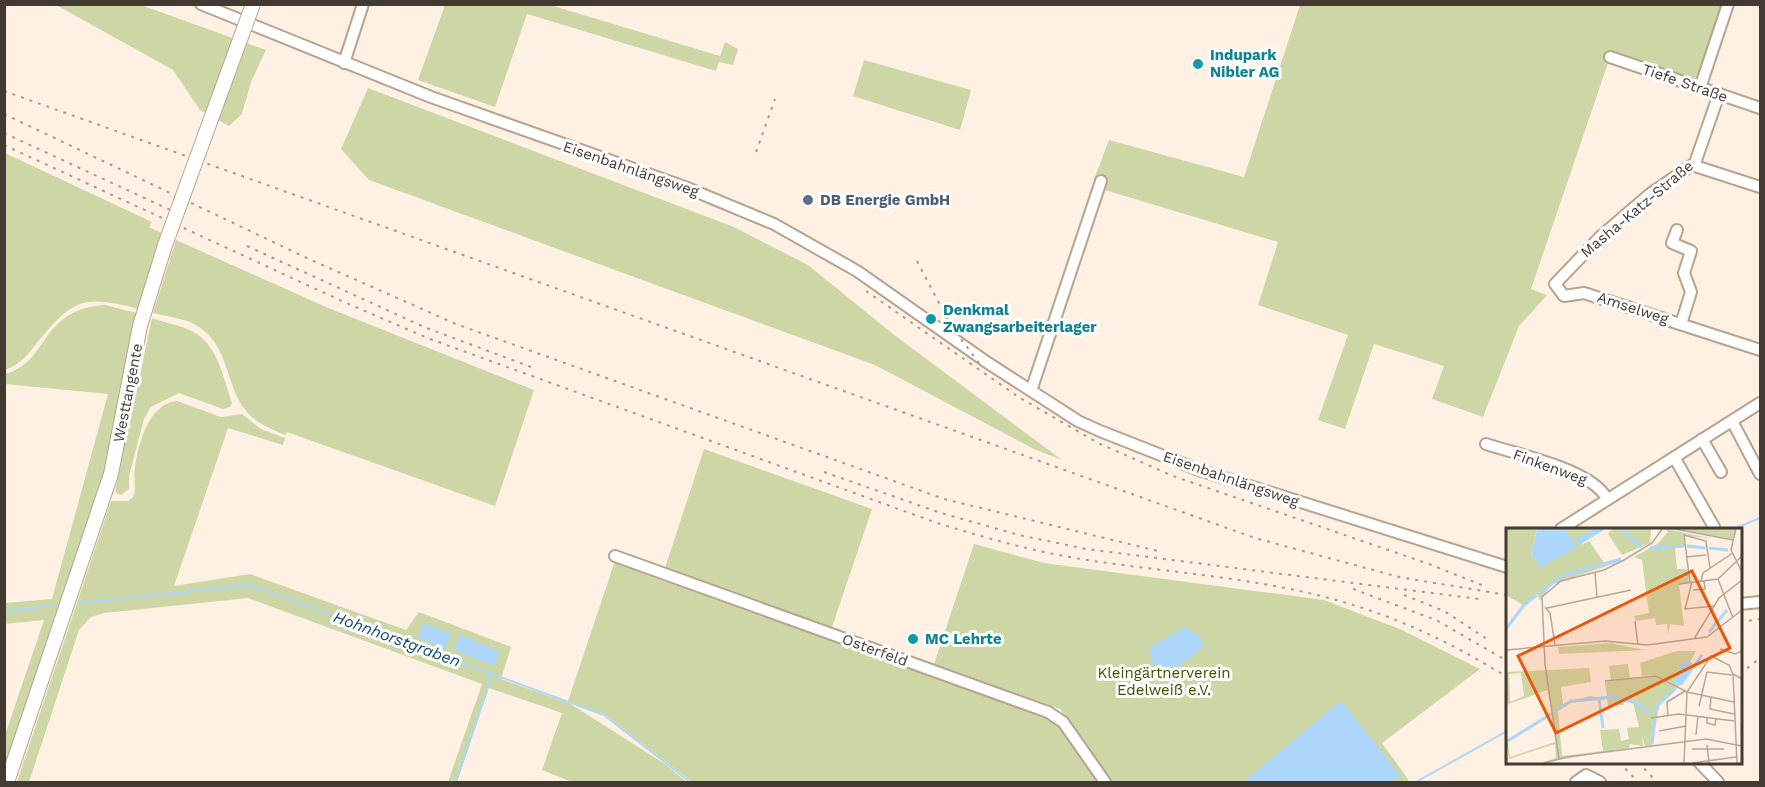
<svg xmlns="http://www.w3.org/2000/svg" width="1765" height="787" font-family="'Work Sans',sans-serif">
<rect width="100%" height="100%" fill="#fef0e3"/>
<path fill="#cdd7a6" d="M56 5H141L266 50 251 82 242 114 229 126 200 110 173 70Z
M445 5H550L720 56 725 42 738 49 733 65 719 62 716 71 527 14 495 107 418 80Z
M1300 5H1723L1692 91 1608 63 1531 289 1547 295 1519 326 1483 417 1432 399 1444 366 1374 344 1345 429 1318 420 1348 335 1258 305 1278 242 1105 190 1094 179 1109 140 1244 177Z
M864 60 971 90 960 130 853 96Z
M368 88 734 227 808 265 893 334 1062 460 1034 449 875 365 369 180 341 149Z
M5 153 152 222 149 227 164 234 139 309C82 294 73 299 36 344 27 356 19 365 5 370Z
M176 240 326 307 534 390 495 506 287 432 286 435C270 429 253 422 243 407 226 382 228 349 202 329 190 319 169 317 153 313Z
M105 305 137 313 110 462 5 781V735L44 620 5 624V603L52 599 108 394 5 384V374C50 362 39 309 105 305Z
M152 318C165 323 180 325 192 331 218 344 223 378 232 403L230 407 223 409 179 393 151 407 144 419 129 476V489L121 495 115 492 123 454 119 469 145 331 126 440Z
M177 401 221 417 242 414 261 429 285 438 283 445 228 428 174 586 250 574 406 630 419 612 511 647 501 679 569 703 665 764 687 782H572L542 770 562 713 489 688 457 782H448L482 684 248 598 104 613 91 617 79 630 29 782H17L111 501H128L133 497C137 487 133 478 135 468 138 444 149 403 177 401Z
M704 449 872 509 832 627 665 568Z
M974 544 1044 563 1324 600 1402 630 1480 669 1382 743 1410 782H1111L1060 709 934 664Z
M615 561 1053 718 1098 782H692L604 714 568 701Z"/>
<path fill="#acd6fc" d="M424 623 451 634 445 649 418 638Z
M1185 627 1200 637 1203 646 1187 662 1184 659C1176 672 1183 668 1167 677 1154 672 1150 660 1150 647Z
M460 635 500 652 494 666 454 650Z
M1341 701 1401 776 1390 782H1243Z"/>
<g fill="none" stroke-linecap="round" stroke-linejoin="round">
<path stroke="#acd6fc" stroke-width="2" d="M1733 529 1760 518
M78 603 250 585 604 715 690 782
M4 611 59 605
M456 782 492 674
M1416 782 1507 731"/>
<g stroke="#b9a38e" stroke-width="14">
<path id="minor" d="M201 4 431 97 685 187 774 224 857 271 988 363 1078 421 1100 431 1199 470 1507 567
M1610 57 1760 108
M344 63 363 4
M1700 88 1728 4
M1719 94 1695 163 1650 194 1601 236 1555 284 1564 296 1584 293 1760 350
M1695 163 1698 167 1760 187
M1677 230 1672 243 1691 251 1684 273 1691 292 1681 324
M1031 391 1101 181
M1732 421 1760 474
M1702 439 1721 472
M1486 444C1518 455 1592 469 1607 499
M1674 457 1714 527
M1561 529 1760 403
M615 556 1048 712 1063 722 1105 782
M1740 604 1760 602
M1699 762 1718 782
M1576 782 1586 775 1600 782"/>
</g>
<g stroke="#b9a38e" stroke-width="16">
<path id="major" d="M7 782 111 474 140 326 165 245"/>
</g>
<use href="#minor" stroke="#fff" stroke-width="10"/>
<use href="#major" stroke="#fff" stroke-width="14"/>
<path stroke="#a79b90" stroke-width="2" stroke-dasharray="3 6" stroke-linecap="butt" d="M4 91 1255 538 1399 577 1507 595
M4 114 309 259 456 324 944 499 1162 552
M4 133 179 214
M4 145 344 302 430 339 937 523C986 538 1035 552 1087 560 1166 572 1247 577 1325 597 1389 613 1451 642 1507 677
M756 152 775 99
M247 246 424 327 531 367
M917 261 950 324 979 363
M866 291 1020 398 1098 443 1173 476 1429 564 1484 586
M824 472 941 513 1019 535 1086 549 1479 599
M1353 589 1436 620 1507 661
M1404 595 1444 611 1490 641
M1740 610 1760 608
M1740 622 1760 619
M1740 674 1760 658
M1619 762 1638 782
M1638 762 1657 782"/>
<g stroke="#b9a38e" stroke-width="16" stroke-linecap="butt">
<path id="major-bridge" d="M165 245 253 4"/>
</g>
<use href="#major-bridge" stroke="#fff" stroke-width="14"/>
</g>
<g fill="#0f9aa8" stroke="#fff" stroke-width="2">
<circle cx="1198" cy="64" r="6"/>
<circle cx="931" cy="319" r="6"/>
<circle cx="913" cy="639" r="6"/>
</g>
<circle fill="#5c6f8a" stroke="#fff" stroke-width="2" cx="808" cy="200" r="6"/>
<g text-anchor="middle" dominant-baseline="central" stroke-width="6" stroke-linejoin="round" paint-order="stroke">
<g font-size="15" font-weight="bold" fill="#0d838f" stroke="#fff" text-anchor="start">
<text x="1210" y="55">Indupark<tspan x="1210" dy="17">Nibler AG</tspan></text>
<text x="943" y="310">Denkmal<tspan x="943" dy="17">Zwangsarbeiterlager</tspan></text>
<text x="925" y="639">MC Lehrte</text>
</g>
<g font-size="15" fill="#433a31" stroke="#fff">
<text transform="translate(1685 83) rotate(19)">Tiefe Straße</text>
<text transform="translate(631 169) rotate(19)">Eisenbahnlängsweg</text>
<text transform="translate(1637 209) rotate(-40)">Masha-Katz-Straße</text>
<text transform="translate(1633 308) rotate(18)">Amselweg</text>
<text transform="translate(128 393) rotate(-79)">Westtangente</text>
<text transform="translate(1550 467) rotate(20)">Finkenweg</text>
<text transform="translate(1231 479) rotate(19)">Eisenbahnlängsweg</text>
<text transform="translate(875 650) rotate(20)">Osterfeld</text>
</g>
<g font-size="15" font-weight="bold" fill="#4e5e75" stroke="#fff" text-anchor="start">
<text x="820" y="200">DB Energie GmbH</text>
</g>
<g font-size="15" fill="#464f00" stroke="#fff">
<text x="1164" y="673">Kleingärtnerverein<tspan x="1164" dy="17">Edelweiß e.V.</tspan></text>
</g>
<g font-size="16" font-style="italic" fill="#0e4874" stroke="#fff">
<text transform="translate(397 639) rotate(20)">Hohnhorstgraben</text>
</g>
</g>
<g transform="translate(1506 528)">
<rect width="236" height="236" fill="#fef0e3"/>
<path d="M0 0H31L25 28 32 33V39L70 19 58 0H90L75 17 83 13 99 36 118 32 45 57 34 73 32 66 17 77 0 67ZM107 0 145 1 144 15 116 27 102 6ZM158 0 207 11 177 7 179 18 169 20 171 41H181L183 55 173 57 178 98 164 96 162 106 161 96 150 97 149 90 130 93 128 88 143 85 136 32 128 29 151 16 162 4ZM167 0H230L226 11ZM104 115 139 122 53 126 52 119ZM171 123H190L184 134 189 137 172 159 150 147 136 148 134 135ZM122 136 124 150 105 152 103 138ZM83 140 85 154 55 159 57 177 83 168 101 170 99 154 150 148 171 160 153 177 146 217 139 218 136 208 137 218 124 216 123 220 35 235 50 230 49 216 0 232 3 230 0 214 46 184 41 162 0 177V144ZM15 145 18 168 4 174 3 146ZM101 171 102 178 118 177V172L127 174 133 199 121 200 123 211 115 213 113 201 94 202 97 223 56 228 52 183 65 175 92 172 97 201 93 172ZM46 187 49 214 4 229 2 213Z" fill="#cdd7a6" fill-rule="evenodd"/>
<path d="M31 0H58L71 19 31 41 32 33 25 28ZM90 0H101L73 17 70 11ZM178 132 187 137 172 157 167 155Z" fill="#acd6fc"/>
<path fill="none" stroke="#acd6fc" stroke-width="3" d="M114 0 136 19M181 18 200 20M144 20 178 18M203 20 222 22M33 65 58 47 115 31M0 101 18 77 31 67M203 104 221 82M174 157 196 127M93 171 97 200M49 183 65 173 106 169 127 174 144 184M150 186 152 177 170 160M0 214 45 186M146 216 149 191"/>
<path fill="none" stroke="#b3a79c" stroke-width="1.5" d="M164 0 227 12M230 0 225 22 236 44M180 29 200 27M89 45 91 69M212 51 227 90M195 53 197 45 227 25M186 54 179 81 208 78M184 55 178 7 200 13 204 40M173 56 212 51 236 28M187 62 199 61 198 53M39 79 44 85 49 117M41 80 125 62M129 93 132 117M188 111 213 70 236 52M214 121 229 126 236 123M0 122 99 113 141 117 201 109 236 82M201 144 226 147M227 146 231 235M99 153 150 148 181 164 228 174M205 169 204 181 228 186M193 178 201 144M162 188 161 174 179 163M201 189V195L209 197 210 191M145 190 173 186 228 193M153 203 180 198M190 207 192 188M201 217 203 235M186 221H218M53 231 39 136 36 69 55 53 98 42 118 32 146 15 157 0M38 235 61 229 200 211 236 218M178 235 181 164 205 128 223 137 227 146 236 151M186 235 230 229"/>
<path fill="#e8590c" fill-opacity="0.15" stroke="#e8590c" stroke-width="3" d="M186 43 224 120 50 205 12 128Z"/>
<rect width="236" height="236" fill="none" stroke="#433a31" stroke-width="3"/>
</g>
<rect width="1765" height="787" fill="none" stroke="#433a31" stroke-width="12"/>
</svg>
